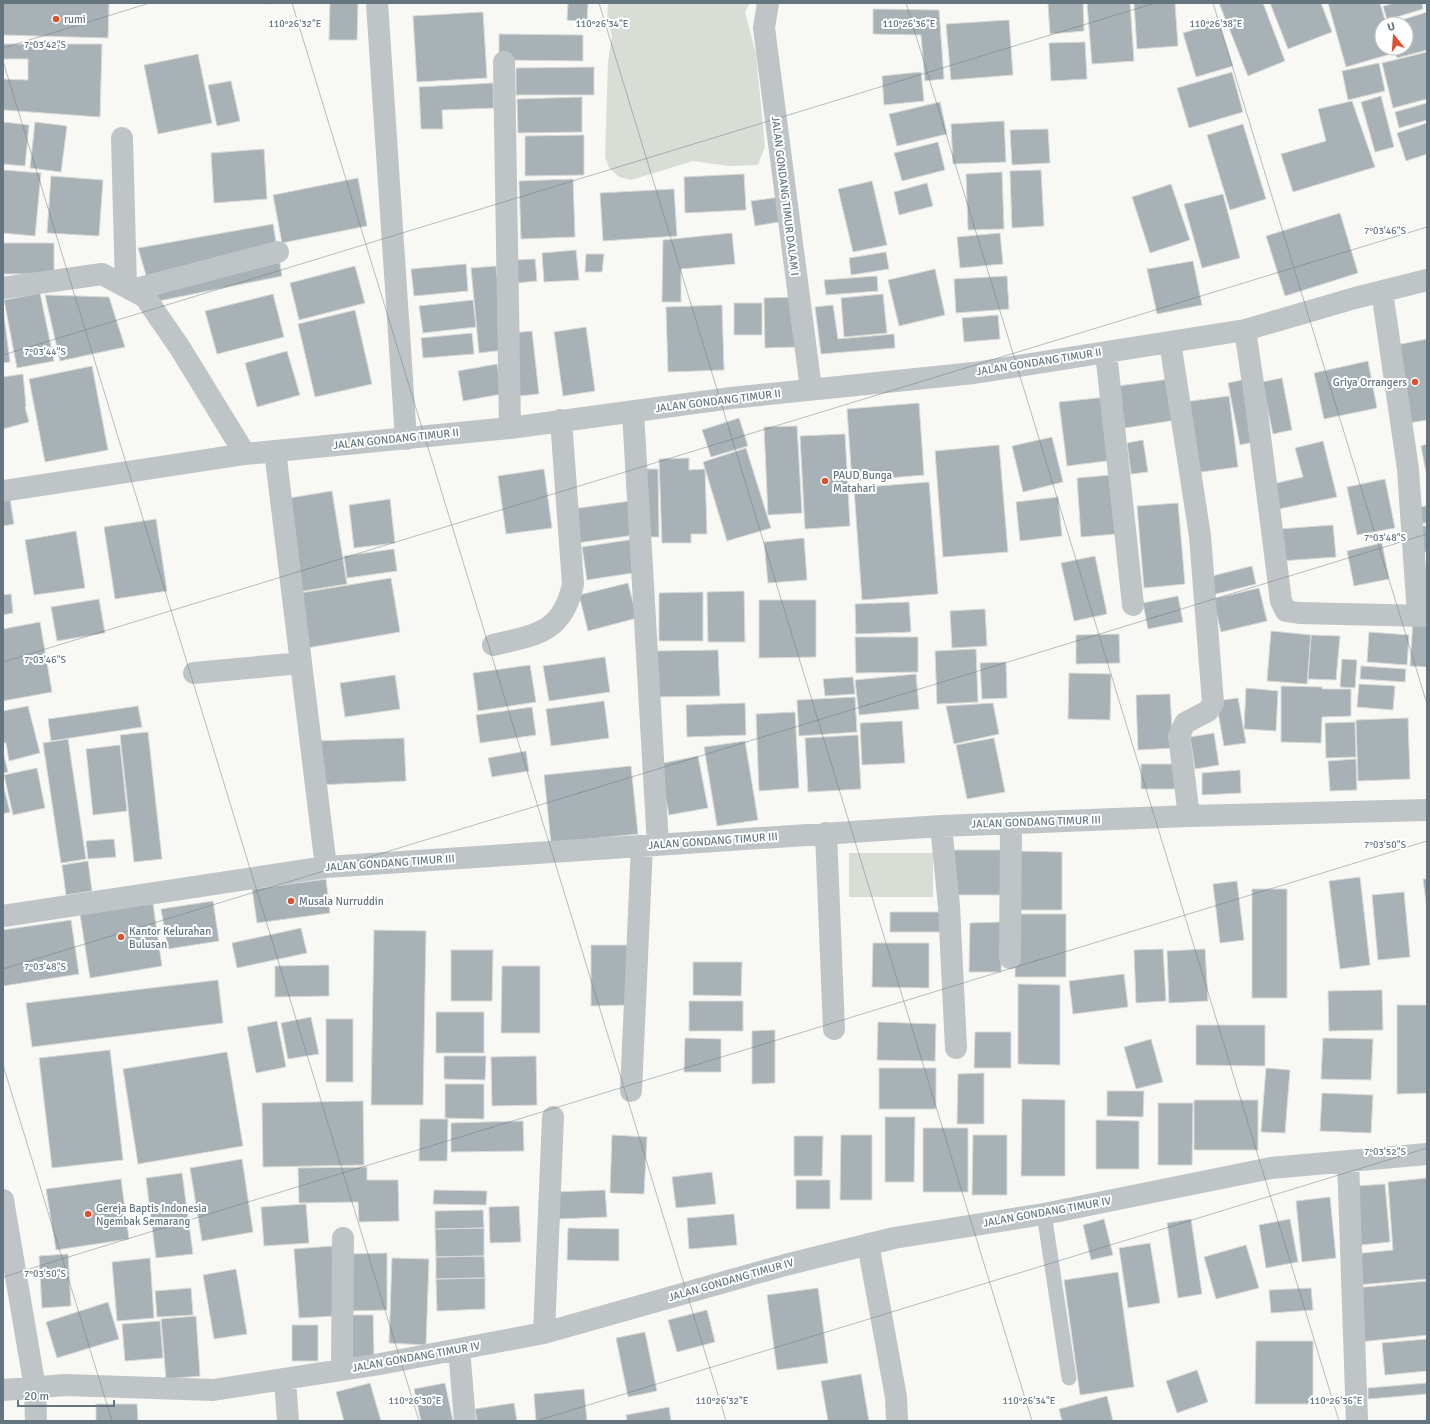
<svg xmlns="http://www.w3.org/2000/svg" width="1430" height="1424" font-family="Signika,sans-serif">
<rect width="100%" height="100%" fill="#f8f8f5"/>
<path fill="#d8ddd5" d="M608 3H750L745 12 756 54 765 147 758 165 729 166 693 161 631 180 619 177 609 168 605 157 608 62 612 36 607 20Z
M849 853H933V897H849Z"/>
<path fill="#a8b1b6" stroke="#dadad8" d="M3 3H109L108 38 3 35Z
M264 3H294L264 4Z
M330 3H358L357 40H329Z
M568 3H588L587 22 567 20Z
M1048 3H1083L1084 31 1050 34Z
M1087 3H1130L1134 61 1092 64Z
M1134 3H1175L1178 46 1137 49Z
M1219 3H1263L1285 61 1248 76Z
M1270 3H1321L1332 32 1288 49Z
M1328 3H1380L1386 24H1382V48H1393L1394 53 1346 67Z
M1395 3H1422L1423 9 1387 20 1383 6Z
M873 9 939 10 944 79 925 81 921 35 873 34Z
M483 12 487 78 417 82 413 16Z
M1427 12V50L1397 58 1394 48H1406V24H1389Z
M1009 20 1013 75 951 80 946 24Z
M1219 22 1233 66 1196 77 1183 33Z
M499 34 583 35V61L499 60Z
M1085 42 1087 79 1051 81 1049 43Z
M3 44H102L100 117 3 110V79L28 80V59H3Z
M1427 52V99L1393 108 1382 63Z
M198 54 212 123 158 134 144 65Z
M1379 63 1385 91 1348 100 1342 71Z
M594 67V95H516V68Z
M921 72 924 101 884 105 882 76Z
M1232 72 1243 112 1189 128 1177 88Z
M231 81 240 121 217 126 208 85Z
M493 83 494 108 442 110 443 129H421L419 87Z
M1381 96 1394 147 1375 152 1361 102Z
M582 97V132L518 133 517 99Z
M1352 101 1375 167 1293 192 1281 154 1326 141 1318 109Z
M940 102 947 134 897 146 889 114Z
M1427 103V120L1399 128 1395 112Z
M1004 121 1006 162 953 164 951 124Z
M3 122 29 125 25 166 3 164Z
M35 122 67 126 61 172 30 168Z
M1427 123V154L1406 161 1397 133Z
M1243 124 1266 199 1230 210 1207 135Z
M1048 129 1050 163 1012 165 1010 130Z
M584 135V175L525 176V136Z
M938 142 945 170 902 181 894 153Z
M264 149 267 199 214 203 211 153Z
M3 170 41 173 35 236 3 233Z
M1041 170 1044 226 1012 228 1010 171Z
M1002 172 1004 229 968 230 966 174Z
M744 174 746 210 685 213 684 177Z
M51 176 103 180 99 236 47 233Z
M358 178 367 226 282 243 273 195Z
M573 179 575 237 521 239 519 181Z
M872 181 887 245 853 252 838 189Z
M927 183 933 206 899 215 894 192Z
M1171 184 1190 240 1150 253 1132 197Z
M674 189 677 236 603 241 600 193Z
M1223 194 1240 258 1202 268 1184 204Z
M781 197 785 221 755 226 751 201Z
M1340 213 1358 273 1285 296 1266 236Z
M273 224 282 276 154 302 138 248Z
M732 233 735 264 681 269V302H662L663 240Z
M1000 233 1003 264 960 268 957 237Z
M3 243H54V274H3Z
M576 250 579 280 544 282 542 253Z
M886 252 889 269 851 275 849 258Z
M586 254H604L602 272H585Z
M535 259 537 281 517 283 515 260Z
M1193 261 1202 305 1157 314 1147 269Z
M466 264 468 291 414 296 411 269Z
M355 266 365 303 299 320 290 283Z
M496 266 504 350 479 353 471 268Z
M935 269 945 315 899 326 888 280Z
M877 276 878 291 826 295 824 280Z
M1007 276 1009 309 956 313 954 279Z
M40 293 54 361 17 368 4 300Z
M273 294 284 337 217 354 205 311Z
M883 294 887 333 844 337 841 298Z
M45 295 109 297 125 347 60 361Z
M795 297 797 347 765 348 764 298Z
M473 300 476 327 423 333 419 306Z
M734 303H762V335H734Z
M722 305 724 370 668 372 666 307Z
M833 305 838 339 894 334 895 348 821 354 815 307Z
M3 308 10 362 3 363Z
M355 310 372 384 315 397 298 324Z
M998 315 1000 339 964 342 962 318Z
M586 327 595 391 563 396 554 332Z
M532 331 539 394 519 396 512 333Z
M472 333 474 354 423 358 421 338Z
M1427 339V420L1409 423 1396 345Z
M287 351 300 395 257 407 245 363Z
M1368 361 1377 408 1324 419 1314 373Z
M497 364 502 394 463 401 458 371Z
M92 366 108 450 45 462 29 379Z
M23 374 26 406 25 407 29 422 3 429V377Z
M1282 378 1292 430 1273 434 1262 382Z
M1170 379 1176 420 1125 428 1118 386Z
M1246 379 1258 441 1240 445 1228 383Z
M1229 396 1238 467 1194 473 1184 402Z
M1107 397 1114 460 1067 466 1059 402Z
M919 403 924 475 852 481 847 409Z
M739 418 748 446 711 457 702 430Z
M797 426 802 513 768 515 764 427Z
M845 434 850 526 805 529 800 436Z
M1052 437 1063 482 1023 492 1012 446Z
M1143 440 1148 472 1131 474 1127 443Z
M1323 441 1337 497 1274 510 1268 485 1303 477 1295 448Z
M1427 444V472H1426L1421 446Z
M999 445 1008 552 943 557 935 451Z
M746 448 771 528 727 541 703 462Z
M689 458V470L705 469 707 534H691V543H662L659 459Z
M544 469 552 528 506 534 498 476Z
M644 469H658L659 537H645Z
M1111 475 1116 534 1081 537 1077 478Z
M1385 479 1395 528 1357 535 1347 487Z
M929 482 938 594 862 600 854 488Z
M332 491 347 584 298 592 283 499Z
M1058 497 1062 536 1020 541 1016 502Z
M10 499 14 524 3 526V500Z
M390 499 395 543 354 548 349 505Z
M630 501 635 535 577 543 572 509Z
M1178 503 1185 584 1144 588 1137 506Z
M1427 506V523H1413L1412 507Z
M156 519 167 591 115 599 104 527Z
M1333 525 1336 557 1281 561 1279 529Z
M1414 526H1427V552L1415 553Z
M76 531 85 588 34 595 25 540Z
M804 538 807 580 768 583 764 542Z
M635 539 639 572 587 580 582 547Z
M1382 543 1389 579 1354 586 1347 551Z
M394 549 397 571 347 578 344 556Z
M1095 556 1107 614 1074 621 1061 563Z
M1252 566 1256 584 1212 595 1208 577Z
M391 578 400 632 301 649 294 594Z
M628 583 637 618 588 631 579 595Z
M1259 588 1267 621 1221 632 1213 599Z
M744 591 745 642H708L707 592Z
M703 592V641H659V593Z
M11 594 13 613 3 615V595Z
M1178 596 1183 622 1148 629 1143 603Z
M99 599 105 633 57 641 51 607Z
M759 600H816V657L759 658Z
M909 602 911 632 856 634 855 604Z
M985 609 987 646 952 648 950 611Z
M1413 620 1427 621V667L1410 666Z
M40 622 52 692 3 701V629Z
M1271 631 1311 635 1307 684 1267 681Z
M1369 632 1409 635 1407 665 1367 662Z
M1119 634 1120 663 1076 664V635Z
M1311 635 1340 636 1336 680 1308 679Z
M855 637H918V672L856 673Z
M976 649 978 702 937 704 935 651Z
M718 650 720 696 655 697 654 651Z
M605 657 610 692 549 701 543 666Z
M1342 659 1357 660 1355 688 1340 687Z
M1006 662 1007 698 982 699 980 663Z
M530 665 536 702 478 711 473 673Z
M1361 666 1406 669 1405 682 1360 679Z
M1069 673 1111 674 1110 720 1068 719Z
M916 674 919 709 859 715 855 680Z
M395 675 400 709 345 717 340 683Z
M853 677 855 694 825 696 823 679Z
M1359 684 1395 686 1393 710 1357 707Z
M1281 686 1322 687V689H1351V716L1322 717 1321 743 1281 742Z
M1246 688 1278 691 1276 731 1244 729Z
M1170 694 1173 748 1138 750 1136 695Z
M855 697 857 732 799 736 797 700Z
M1238 698 1246 743 1224 746 1216 701Z
M604 701 609 738 551 746 546 709Z
M745 703 746 735 687 737 686 705Z
M993 703 999 734 954 744 946 706Z
M28 706 40 753 9 761 6 743H3V711Z
M138 706 142 727 51 741 48 719Z
M532 707 536 735 480 743 476 715Z
M795 712 799 788 759 791 756 714Z
M1408 718 1410 779 1358 781 1356 720Z
M902 721 905 763 862 765 860 723Z
M1355 722 1356 757 1326 758 1325 723Z
M148 732 162 859 134 862 120 735Z
M1214 733 1219 765 1195 769 1190 737Z
M858 735 861 789 808 792 805 738Z
M404 738 406 781 317 785 315 741Z
M994 738 1005 792 967 799 956 745Z
M68 739 86 859 61 863 43 743Z
M745 741 758 820 717 826 704 747Z
M120 745 127 811 93 815 86 749Z
M526 751 529 771 492 777 488 758Z
M3 752 8 772 3 773Z
M698 756 708 808 669 815 659 764Z
M1356 759 1357 790 1330 791 1328 761Z
M1141 764H1175V789H1141Z
M631 766 638 834 551 843 544 775Z
M37 768 45 808 13 815 4 775Z
M1240 770 1241 793 1202 795V773Z
M3 784 10 812 3 814Z
M114 839 116 857 88 859 86 841Z
M953 850H1007V895H952Z
M1016 851 1062 852V910H1016Z
M88 861 92 891 66 895 62 865Z
M1360 877 1370 965 1340 969 1329 881Z
M326 879 330 913 257 923 252 889Z
M1423 879H1427V909Z
M1237 881 1244 940 1220 943 1213 884Z
M1252 889H1287V998H1252Z
M1404 892 1410 957 1378 960 1372 895Z
M152 897 162 966 90 978 79 908Z
M213 901 219 941 168 949 161 909Z
M890 912H941L940 932H890Z
M1016 914H1066V977H1015Z
M71 920 79 974 3 986V930Z
M1002 922 1001 972H969L970 923Z
M301 928 307 953 237 968 232 943Z
M374 930 426 931 423 1105H371Z
M873 943H929V988L872 987Z
M591 945H627V1005L591 1006Z
M1163 949 1166 1001 1136 1003 1134 950Z
M1205 949 1208 1001 1169 1003 1167 951Z
M451 950H493L492 1001H451Z
M693 962H742L741 996 693 995Z
M329 965V996L275 997V966Z
M502 966H540V1033H501Z
M1124 974 1128 1007 1073 1014 1069 981Z
M218 980 223 1023 32 1047 26 1003Z
M1018 984 1060 985V1065L1018 1064Z
M1382 990 1383 1030 1329 1031 1328 991Z
M689 1001H743V1031H689Z
M1397 1005H1427V1093L1397 1094Z
M436 1012H484V1053H436Z
M311 1017 319 1054 288 1059 281 1023Z
M326 1019H353V1082H326Z
M277 1021 286 1067 256 1073 247 1027Z
M878 1022 936 1024 935 1061 877 1060Z
M1196 1025H1265V1066L1196 1065Z
M775 1030V1083L752 1084V1031Z
M975 1032H1011V1068H974Z
M685 1038 721 1039V1072H684Z
M1323 1038 1373 1039 1371 1080 1321 1079Z
M1151 1039 1163 1082 1136 1089 1124 1047Z
M110 1050 123 1160 52 1168 39 1058Z
M227 1052 243 1146 138 1164 123 1069Z
M444 1056H486L485 1080 444 1079Z
M536 1056 537 1105 492 1106 491 1057Z
M879 1068H936V1109H879Z
M1266 1068 1290 1070 1285 1133 1261 1132Z
M984 1073V1124H957L958 1074Z
M445 1084H484V1119L445 1118Z
M1107 1091H1144L1143 1117 1107 1116Z
M1322 1093 1373 1095 1371 1133 1320 1131Z
M1022 1099 1065 1100V1176H1021Z
M1194 1100H1258V1150H1194Z
M363 1101 364 1165 263 1167 262 1103Z
M1158 1103H1193L1192 1165H1158Z
M885 1117H915L914 1182H885Z
M420 1119H448L447 1161H419Z
M1096 1120 1139 1121V1169H1096Z
M523 1121 524 1151 451 1152V1123Z
M923 1128H968V1192H923Z
M612 1135 647 1137 644 1194 610 1193Z
M841 1135H872V1200H840Z
M973 1135H1007V1195H972Z
M794 1136H823L822 1176H794Z
M242 1159 253 1232 202 1241 190 1168Z
M367 1167V1180H398L399 1221 359 1222 358 1202 299 1203 298 1168Z
M712 1172 716 1204 676 1208 672 1177Z
M182 1173 193 1254 156 1258 146 1178Z
M1427 1178V1279L1357 1285 1354 1254 1393 1250 1388 1182Z
M121 1179 129 1239 56 1250 46 1189Z
M796 1180H830V1209H796Z
M1385 1184 1390 1242 1361 1245 1357 1186Z
M434 1190 487 1191 486 1205 433 1204Z
M605 1190 607 1217 556 1219 555 1192Z
M1330 1197 1336 1258 1302 1262 1296 1201Z
M306 1204 309 1243 264 1246 261 1207Z
M519 1206 521 1242 490 1243 489 1207Z
M483 1210 484 1228 435 1229V1211Z
M734 1214 737 1245 689 1249 687 1218Z
M1104 1219 1113 1255 1091 1260 1083 1225Z
M1191 1219 1202 1294 1178 1298 1167 1223Z
M1290 1219 1298 1262 1266 1268 1259 1225Z
M484 1228V1256L436 1257 435 1229Z
M568 1228 619 1229V1261L567 1260Z
M1150 1243 1160 1303 1128 1308 1119 1248Z
M1246 1245 1259 1288 1216 1299 1204 1257Z
M332 1246 336 1316 299 1318 294 1249Z
M387 1253V1310L348 1311V1254Z
M68 1254 71 1306 42 1308 39 1256Z
M484 1256 485 1278 436 1279V1257Z
M150 1258 154 1318 117 1321 112 1262Z
M392 1258 429 1259 426 1345 389 1343Z
M236 1269 247 1334 214 1339 203 1275Z
M1118 1272 1134 1387 1080 1395 1064 1280Z
M485 1278V1309L437 1311 436 1279Z
M1427 1281V1335L1359 1342 1355 1288Z
M191 1288 193 1315 157 1317 155 1291Z
M818 1288 828 1363 777 1370 767 1295Z
M1311 1288 1313 1310 1271 1313 1269 1290Z
M108 1302 119 1339 57 1358 46 1322Z
M707 1310 715 1342 677 1352 668 1320Z
M348 1315H373L374 1357 348 1358Z
M196 1316 200 1376 166 1379 161 1319Z
M160 1321 163 1358 125 1361 122 1324Z
M292 1325H318V1361H292Z
M645 1332 657 1391 628 1397 616 1338Z
M1427 1339V1371L1385 1375 1382 1343Z
M1256 1341H1313V1404H1255Z
M1197 1370 1208 1402 1177 1413 1166 1381Z
M861 1374 869 1421H828L821 1381Z
M370 1383 381 1421H344L336 1392Z
M445 1383 453 1421H421L414 1389Z
M1427 1383V1394L1368 1399V1388Z
M584 1389 587 1421H536L534 1394Z
M1107 1396 1113 1421H1062L1059 1409Z
M514 1403 517 1421H477L475 1409Z
M96 1404H137L138 1421H96Z
M669 1407 671 1421H627L626 1415Z"/>
<g fill="none" stroke-linecap="round" stroke-linejoin="round">
<path stroke="#bfc4c7" stroke-width="15" d="M1044 1214 1069 1378"/>
<path stroke="#bfc4c7" stroke-width="22" d="M377 3 406 439
M768 3 764 28 811 389
M504 62 510 428
M122 138 126 287
M3 288 102 274 145 297 180 348 245 454
M132 290 278 252
M1382 292 1408 469 1418 615
M1245 330 1255 397 1281 601 1286 611 1299 613 1427 616
M1170 342 1200 536 1213 703 1208 711 1185 723 1179 736 1189 816
M1106 352 1133 605
M633 412 658 845
M275 451 326 867
M3 491 245 454 510 428 731 398 974 373 1245 330 1355 298 1427 280
M493 645C536 635 563 633 573 584L561 420
M194 673 301 663
M941 826 949 906 956 1048
M826 833 834 1029
M3 916 326 867 941 826 1189 816 1427 810
M1010 958 1011 823
M631 1091 642 846
M1348 1161 1357 1421
M3 1200 35 1388 36 1421
M868 1244 896 1397 897 1421
M544 1333 553 1117
M459 1349 465 1421
M342 1370 343 1238
M285 1379 288 1421
M3 1390 65 1385 213 1390 380 1364 544 1333 785 1265 894 1238 1044 1214 1271 1168 1427 1154"/>
</g>
<path fill="none" stroke="#64757f" stroke-width="1" stroke-opacity="0.45" d="M292 3 726 1421M599 3 1032 1421M906 3 1339 1421M1213 3 1427 704M3 48 150 3M3 61 419 1421M3 355 1155 3M3 662 1427 227M3 969 1427 534M3 1065 112 1421M3 1277 1427 841M536 1421 1427 1148"/>
<g fill="#dd5130" stroke="#fff" stroke-width="1.5">
<circle cx="56" cy="19" r="4"/>
<circle cx="1415" cy="382" r="4"/>
<circle cx="825" cy="481" r="4"/>
<circle cx="291" cy="901" r="4"/>
<circle cx="121" cy="937" r="4"/>
<circle cx="88" cy="1214" r="4"/>
</g>
<g text-anchor="middle" dominant-baseline="central" stroke-width="4" stroke-linejoin="round" paint-order="stroke">
<g font-size="11" fill="#64757f" stroke="#fff" text-anchor="start">
<text x="64" y="19">rumi</text>
<text x="1407" y="382" text-anchor="end">Griya Orrangers</text>
<text x="833" y="475">PAUD Bunga<tspan x="833" dy="13">Matahari</tspan></text>
<text x="299" y="901">Musala Nurruddin</text>
<text x="129" y="931">Kantor Kelurahan<tspan x="129" dy="13">Bulusan</tspan></text>
<text x="96" y="1208">Gereja Baptis Indonesia<tspan x="96" dy="13">Ngembak Semarang</tspan></text>
</g>
<g font-size="11" fill="#64757f" stroke="#fff">
<text transform="translate(785 196) rotate(83)">JALAN GONDANG TIMUR DALAM I</text>
<text transform="translate(1039 362) rotate(-9)">JALAN GONDANG TIMUR II</text>
<text transform="translate(718 401) rotate(-7)">JALAN GONDANG TIMUR II</text>
<text transform="translate(396 439) rotate(-6)">JALAN GONDANG TIMUR II</text>
<text transform="translate(1036 822) rotate(-2)">JALAN GONDANG TIMUR III</text>
<text transform="translate(713 841) rotate(-4)">JALAN GONDANG TIMUR III</text>
<text transform="translate(390 863) rotate(-4)">JALAN GONDANG TIMUR III</text>
<text transform="translate(1047 1212) rotate(-10)">JALAN GONDANG TIMUR IV</text>
<text transform="translate(731 1280) rotate(-16)">JALAN GONDANG TIMUR IV</text>
<text transform="translate(416 1357) rotate(-10)">JALAN GONDANG TIMUR IV</text>
</g>
</g>
<g font-size="10" text-anchor="middle" fill="#64757f" stroke="#fff" stroke-width="4" stroke-linejoin="round" paint-order="stroke">
<text x="295" y="27">110°26'32"E</text>
<text x="602" y="27">110°26'34"E</text>
<text x="909" y="27">110°26'36"E</text>
<text x="1216" y="27">110°26'38"E</text>
<text x="45" y="48">7°03'42"S</text>
<text x="1385" y="234">7°03'46"S</text>
<text x="45" y="355">7°03'44"S</text>
<text x="1385" y="541">7°03'48"S</text>
<text x="45" y="663">7°03'46"S</text>
<text x="1385" y="848">7°03'50"S</text>
<text x="45" y="970">7°03'48"S</text>
<text x="1385" y="1155">7°03'52"S</text>
<text x="45" y="1277">7°03'50"S</text>
<text x="415" y="1404">110°26'30"E</text>
<text x="722" y="1404">110°26'32"E</text>
<text x="1029" y="1404">110°26'34"E</text>
<text x="1336" y="1404">110°26'36"E</text>
</g>
<rect width="1430" height="1424" fill="none" stroke="#64757f" stroke-width="8"/>
<g transform="translate(1394 36) rotate(343)"><circle r="19" fill="#ffffff" stroke="#c1c8cc"/>
<path d="M0-3L7 15L0 10L-7 15Z" fill="#dd5130"/>
<text y="-6" font-size="11" font-weight="bold" text-anchor="middle" fill="#64757f">U</text>
</g>
<path d="M18 1400v6h96v-6" fill="none" stroke="#64757f" stroke-width="2"/>
<text x="24" y="1400" font-size="12" fill="#64757f" stroke="#ffffff" stroke-width="3" paint-order="stroke">20 m</text>
</svg>
